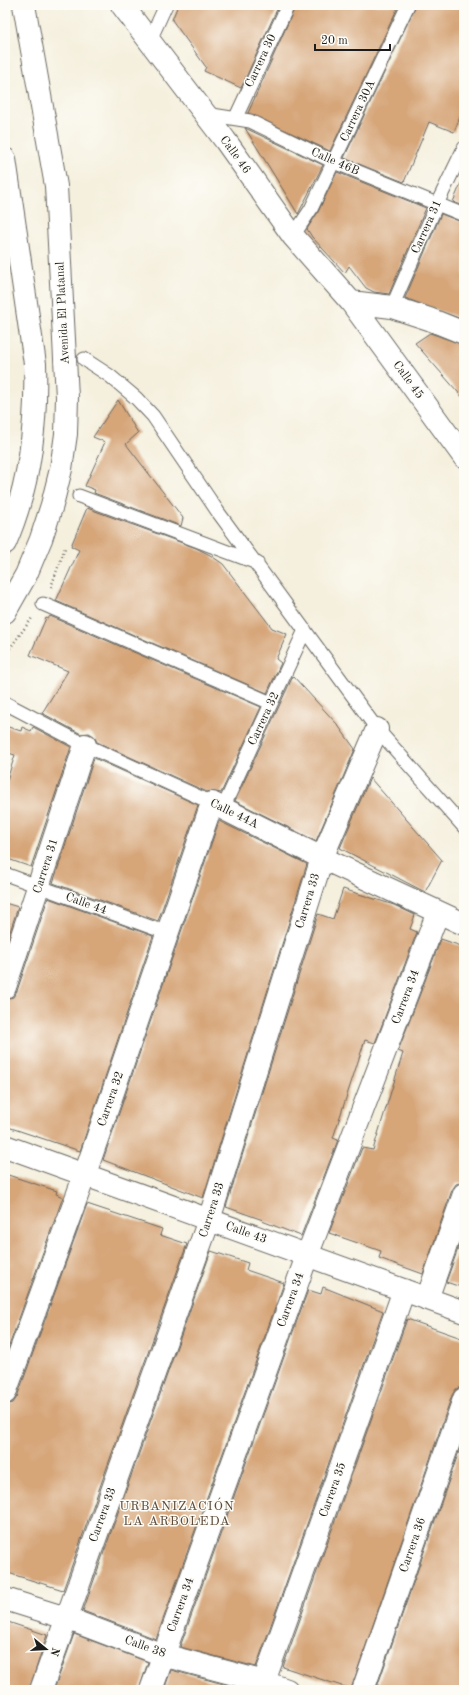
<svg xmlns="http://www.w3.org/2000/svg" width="469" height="1695" font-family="'Old Standard TT',serif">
<rect width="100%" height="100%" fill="#fdfcf7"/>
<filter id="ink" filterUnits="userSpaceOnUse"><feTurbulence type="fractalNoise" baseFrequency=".025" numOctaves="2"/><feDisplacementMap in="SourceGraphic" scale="8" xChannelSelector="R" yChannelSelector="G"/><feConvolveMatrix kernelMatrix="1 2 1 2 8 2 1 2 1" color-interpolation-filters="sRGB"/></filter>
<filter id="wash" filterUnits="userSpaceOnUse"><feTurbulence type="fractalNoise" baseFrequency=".012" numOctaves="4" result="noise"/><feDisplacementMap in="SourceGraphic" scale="16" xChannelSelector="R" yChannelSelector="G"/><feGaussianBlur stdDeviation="0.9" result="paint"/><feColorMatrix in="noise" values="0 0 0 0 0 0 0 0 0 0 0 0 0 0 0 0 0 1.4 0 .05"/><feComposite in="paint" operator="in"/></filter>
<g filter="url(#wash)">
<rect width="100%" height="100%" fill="#f5f0de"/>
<g id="blocks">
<path fill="#d6a578" d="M178 5H279L241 88 204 71 206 67 172 20Z
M296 5H399L330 151 248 113Z
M416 5H464V107L454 132 429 122 404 182 344 158Z
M245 128 323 165 298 214Z
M337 172 426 208 389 294 374 292 366 288 349 266 345 273 312 237 307 229 318 212Z
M464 176V206L453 202Z
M441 214 464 223V320L405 298Z
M430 333 464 345V399L415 343Z
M118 400 138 433 126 444 183 518 181 526 94 493 95 490 85 486 105 442 93 437Z
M87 508 196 548 210 555 223 564 272 628 287 634 276 659 281 663 267 693 56 601 79 550 71 546Z
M50 616 261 707 221 793 211 791 207 792 97 742 94 736 89 733 81 734 42 713 68 671 30 655 46 618 48 619Z
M293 676 337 724 355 749 316 841 235 801Z
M5 726 21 731 22 727 31 731 33 727 71 747 31 867 5 858V786L15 755 5 752Z
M94 758 198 805 158 921 53 883Z
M370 778 442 860 425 892 340 848Z
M219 821 307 864 203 1198 103 1160Z
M343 889 394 905 415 915 410 929 417 932 375 1043 365 1040 333 1138 338 1140 301 1236 262 1221 263 1220 226 1207 318 914 333 919Z
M48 898 153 936 80 1151 5 1126V999L13 997 17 991Z
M5 903 18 907 5 947Z
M441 939 464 947V1182L456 1184 452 1190 423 1274 379 1258 381 1251 329 1233 362 1148 373 1150 403 1053 398 1051Z
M5 1174 57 1191 56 1194 63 1197 5 1357Z
M87 1204 162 1229 160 1235 187 1244 63 1590 5 1572V1405L13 1403 17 1397Z
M464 1232V1288L446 1282Z
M211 1251 248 1263 246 1270 284 1283 156 1639 83 1611Z
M323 1287 383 1311 256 1667 180 1647 308 1290 321 1294Z
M407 1319 464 1339V1387L456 1389 452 1395 351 1689 283 1667Z
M464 1437V1690H376Z
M5 1621 47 1635 29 1690H5Z
M74 1634 148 1662 139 1690H54Z
M171 1670 246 1690H164Z"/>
</g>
</g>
<g filter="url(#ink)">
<use href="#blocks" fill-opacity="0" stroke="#686660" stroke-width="1"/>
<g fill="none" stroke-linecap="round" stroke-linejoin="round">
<g stroke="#686660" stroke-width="15">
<path id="lane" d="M150 40 166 5
M206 114 250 121 334 162 464 215
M236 117 288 5
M293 236 311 209 408 5
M392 307 437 204 464 148
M84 359 110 376 136 398 153 416 218 512 377 729 464 827
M79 496 257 563
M43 604 271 703
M5 703 85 745 212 803
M223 808 305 630
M5 874 167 933"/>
</g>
<g stroke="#686660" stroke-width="24">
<path id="street" d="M122 5 225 140 293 236 351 302 464 457
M351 302 392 307 429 319 464 333
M5 987 85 745
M5 1146 464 1312
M427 1299 464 1194
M5 1393 85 1174 212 803 322 858 464 924
M5 1599 66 1618 163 1655 264 1682 287 1690
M41 1690 209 1220 322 858 377 729
M151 1690 307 1256 438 912
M261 1690 404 1290
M363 1690 464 1399"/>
</g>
<g stroke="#686660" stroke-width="24">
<path id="secondary" d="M5 159 35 364C37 426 30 486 5 543
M5 612 26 575 41 539 52 505 61 469 66 434 67 397 56 186 24 5"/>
</g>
<path stroke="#686660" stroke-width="2.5" stroke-dasharray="1 3" stroke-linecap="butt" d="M51 587 65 548
M5 655 32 618"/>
<use href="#lane" stroke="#fff" stroke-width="13"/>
<use href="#street" stroke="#fff" stroke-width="22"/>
<use href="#secondary" stroke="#fff" stroke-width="22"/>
</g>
</g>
<g text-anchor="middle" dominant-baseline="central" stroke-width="3" stroke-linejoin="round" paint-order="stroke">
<g font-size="12" fill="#1c1c1c" stroke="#fdfcf7">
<text transform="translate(261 61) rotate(-65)">Carrera 30</text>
<text transform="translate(358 111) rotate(-65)">Carrera 30A</text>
<text transform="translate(235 155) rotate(54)">Calle 46</text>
<text transform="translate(335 162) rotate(24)">Calle 46B</text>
<text transform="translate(427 227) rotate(-66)">Carrera 31</text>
<text transform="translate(63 313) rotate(-93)">Avenida El Platanal</text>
<text transform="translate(408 380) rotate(54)">Calle 45</text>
<text transform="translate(264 719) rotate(-65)">Carrera 32</text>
<text transform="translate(234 814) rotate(26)">Calle 44A</text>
<text transform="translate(46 866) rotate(-72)">Carrera 31</text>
<text transform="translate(308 901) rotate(-73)">Carrera 33</text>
<text transform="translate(86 904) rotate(20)">Calle 44</text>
<text transform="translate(406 997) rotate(-69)">Carrera 34</text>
<text transform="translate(111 1099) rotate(-71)">Carrera 32</text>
<text transform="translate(212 1210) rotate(-72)">Carrera 33</text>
<text transform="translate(246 1233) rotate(20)">Calle 43</text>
<text transform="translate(291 1300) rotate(-70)">Carrera 34</text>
<text transform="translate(333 1490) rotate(-70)">Carrera 35</text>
<text transform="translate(103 1515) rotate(-70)">Carrera 33</text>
<text transform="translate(413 1545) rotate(-71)">Carrera 36</text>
<text transform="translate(181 1605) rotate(-70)">Carrera 34</text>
<text transform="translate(145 1647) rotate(20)">Calle 38</text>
</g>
<g font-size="13" letter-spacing="1" fill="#5d4c3c" stroke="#fdfcf7">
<text x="177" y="1506">URBANIZACIÓN<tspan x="177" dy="15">LA ARBOLEDA</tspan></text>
</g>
</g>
<rect width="469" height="1695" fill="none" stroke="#fdfcf7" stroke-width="20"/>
<g transform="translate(46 1649) rotate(108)" stroke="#fdfcf7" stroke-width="3" paint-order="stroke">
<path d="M0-3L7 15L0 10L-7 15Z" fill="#1c1c1c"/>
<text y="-6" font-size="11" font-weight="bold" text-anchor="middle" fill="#1c1c1c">N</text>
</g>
<path d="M315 44v6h75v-6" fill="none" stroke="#1c1c1c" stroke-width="2"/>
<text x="321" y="44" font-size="12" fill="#1c1c1c" stroke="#fdfcf7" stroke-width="3" paint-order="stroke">20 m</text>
</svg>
